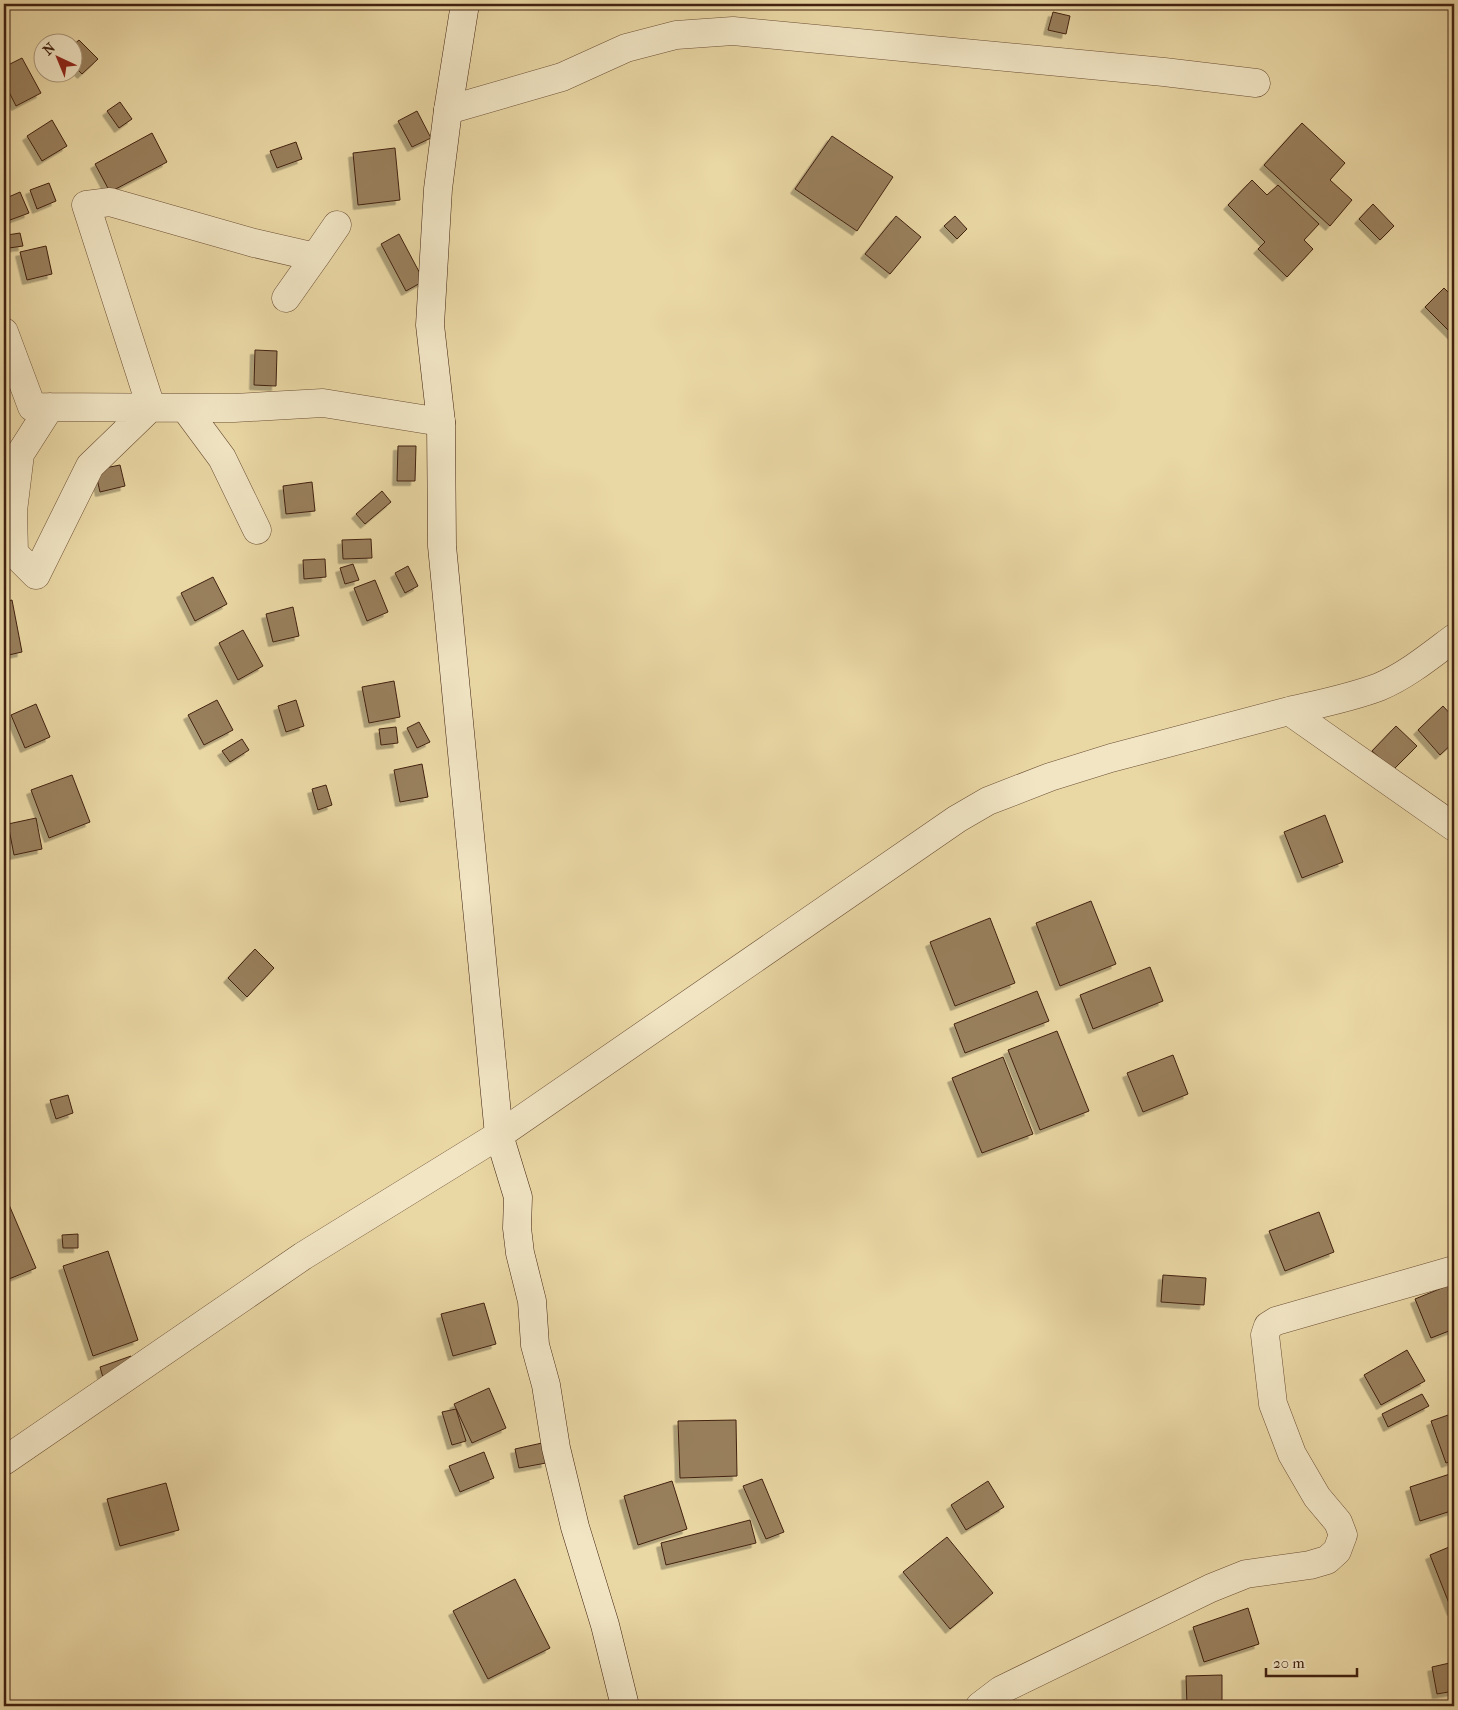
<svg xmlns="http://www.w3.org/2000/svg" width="1458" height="1710" font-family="'IM FELL French Canon',serif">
<defs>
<filter id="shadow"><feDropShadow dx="-4.5" dy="4.5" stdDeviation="0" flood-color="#0004"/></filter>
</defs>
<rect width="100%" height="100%" fill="#e9d7a4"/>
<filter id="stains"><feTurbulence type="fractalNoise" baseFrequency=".004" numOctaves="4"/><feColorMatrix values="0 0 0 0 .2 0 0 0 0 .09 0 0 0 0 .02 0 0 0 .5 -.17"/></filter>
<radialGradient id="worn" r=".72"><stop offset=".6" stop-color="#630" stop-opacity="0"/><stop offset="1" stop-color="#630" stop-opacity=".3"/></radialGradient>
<path fill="#99805d" stroke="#422110" filter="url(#shadow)" d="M1053 12 1070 16 1066 34 1048 30Z
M79 40 98 59 82 74 72 64V46Z
M22 58 41 93 16 106 4 82V67Z
M120 102 132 119 119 128 107 111Z
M417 111 431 138 412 147 398 121Z
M52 120 67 146 42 161 27 136Z
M1302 123 1345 163 1330 180 1352 200 1330 226 1264 165Z
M152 133 167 162 110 192 95 164Z
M832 136 893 177 857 231 795 189Z
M296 142 302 159 277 168 270 151Z
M395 148 400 200 358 205 353 153Z
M1252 180 1267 195 1278 185 1319 224 1304 240 1313 249 1287 277 1258 249 1265 242 1228 205Z
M49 183 56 201 37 209 30 190Z
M20 192 29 213 10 220 4 204V199Z
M1373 204 1394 226 1380 240 1359 219Z
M896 216 921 237 890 274 865 254Z
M955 216 967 229 957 239 944 226Z
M20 233 23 246 9 248 7 235Z
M399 234 424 281 406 291 381 244Z
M46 246 52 274 27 280 20 252Z
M1444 288 1454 298V336L1425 307Z
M255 350 277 351 276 386 254 385Z
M398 446H416L415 481H397Z
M120 465 125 486 100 492 95 470Z
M312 482 315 511 286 514 283 486Z
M382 491 391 502 365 524 356 514Z
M371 539 372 558 343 559 342 540Z
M325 559 326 577 304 579 303 560Z
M353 564 359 580 345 584 340 568Z
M408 566 418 586 405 593 395 573Z
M213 577 227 604 195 621 181 593Z
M375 580 388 612 367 621 354 588Z
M12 600 22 652 4 656V602Z
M293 607 299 636 273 642 266 614Z
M243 630 263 666 238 680 219 643Z
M394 681 400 717 369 723 362 687Z
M217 700 233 730 204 745 188 715Z
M296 700 304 726 286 732 278 706Z
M36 704 50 737 25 748 11 715Z
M1443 706 1454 718V742L1440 755 1418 730Z
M419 722 430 742 417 748 407 728Z
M1396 726 1417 746 1393 770 1372 751Z
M396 727 398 743 381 745 379 729Z
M242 739 249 750 230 762 222 751Z
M422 764 428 797 400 802 394 770Z
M72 775 90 822 49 838 31 790Z
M326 785 332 805 318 810 312 789Z
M1325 815 1343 862 1302 878 1284 832Z
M36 818 42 849 14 855 8 824Z
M1091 901 1116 964 1060 986 1036 923Z
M990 918 1015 983 955 1006 930 942Z
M255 949 274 968 247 997 228 978Z
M1150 967 1163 1001 1093 1029 1080 995Z
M1037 991 1049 1021 965 1053 954 1024Z
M1057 1031 1089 1111 1040 1130 1008 1050Z
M1173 1055 1188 1094 1143 1112 1127 1073Z
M1003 1057 1033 1134 982 1153 952 1078Z
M68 1095 73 1113 56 1119 50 1100Z
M4 1193 36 1268 4 1281Z
M1319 1212 1334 1252 1285 1271 1269 1231Z
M78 1234V1248H63L62 1235Z
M108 1251 138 1340 93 1356 63 1266Z
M1163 1275 1206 1278 1204 1305 1161 1302Z
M1454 1283V1329L1431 1338 1415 1299Z
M484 1303 496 1344 453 1356 441 1314Z
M1407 1350 1425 1381 1381 1405 1364 1375Z
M131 1356 136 1370 104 1381 100 1367Z
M489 1388 506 1428 472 1443 454 1404Z
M1422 1394 1429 1406 1388 1427 1382 1414Z
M456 1409 466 1441 452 1445 442 1412Z
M1454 1413V1460L1446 1463 1431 1421Z
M736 1420 737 1476 680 1478 678 1421Z
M542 1443 546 1463 519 1468 515 1449Z
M484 1452 494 1478 460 1492 449 1466Z
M1453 1473 1454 1478V1510L1420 1521 1410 1487Z
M762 1479 784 1532 766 1539 743 1486Z
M672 1481 687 1529 638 1545 624 1496Z
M988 1481 1004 1507 966 1530 951 1505Z
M166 1483 179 1530 120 1546 107 1499Z
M750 1520 756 1543 666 1565 661 1543Z
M947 1537 993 1593 950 1629 903 1572Z
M1454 1545V1610L1452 1611 1430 1555Z
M515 1579 550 1648 488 1679 453 1611Z
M1248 1608 1259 1644 1204 1662 1193 1627Z
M1454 1662V1691L1437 1694 1432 1667Z
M1222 1675V1706H1187L1186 1676Z"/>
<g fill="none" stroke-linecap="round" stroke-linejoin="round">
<g stroke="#6c4e35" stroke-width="29">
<path id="street" d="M448 110 562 77 626 48 676 35 733 31 1164 72 1256 83
M286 298 315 257
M4 332 32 407 234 408 323 403 441 422
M50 407 20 454 13 511 14 553 36 575 90 466 151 407 86 205 110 202 254 243 315 257 337 225
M185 408 222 458 257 530
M1289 711C1319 704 1350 698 1379 687 1407 675 1430 656 1454 638
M4 1461 303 1256 499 1135 957 819 988 801 1050 777 1111 758 1289 711 1454 827
M980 1706 1001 1690 1211 1588 1246 1574 1310 1565 1327 1560 1337 1551 1343 1535 1338 1522 1317 1497 1292 1454 1273 1404 1265 1335 1268 1326 1276 1321 1454 1270"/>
</g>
<g stroke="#422110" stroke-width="29">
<path id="secondary" d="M465 4 448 110 438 189 430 325 441 422 442 546 499 1135 518 1197 517 1228 520 1253 532 1301 535 1345 546 1385 556 1448 575 1527 605 1625 625 1706"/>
</g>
<use href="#street" stroke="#f1e5c4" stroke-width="28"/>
<use href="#secondary" stroke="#f1e5c4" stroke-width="28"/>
</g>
<rect width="1458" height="1710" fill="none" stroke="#e9d7a4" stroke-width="20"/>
<rect x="5" y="5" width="1448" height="1700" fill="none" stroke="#422110" stroke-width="2.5"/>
<rect x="10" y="10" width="1438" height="1690" fill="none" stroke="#422110"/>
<g transform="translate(58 58) rotate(316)"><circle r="24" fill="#f1e5c4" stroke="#ab977c"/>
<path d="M0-4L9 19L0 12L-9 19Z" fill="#8f2418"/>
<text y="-8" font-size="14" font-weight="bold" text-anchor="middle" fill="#422110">N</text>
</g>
<path d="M1266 1668v8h91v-8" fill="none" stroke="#422110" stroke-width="2.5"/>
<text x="1273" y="1668" font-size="15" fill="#422110" stroke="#f1e5c4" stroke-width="4" paint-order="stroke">20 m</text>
<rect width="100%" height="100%" filter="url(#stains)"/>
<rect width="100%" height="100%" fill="url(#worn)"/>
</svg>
